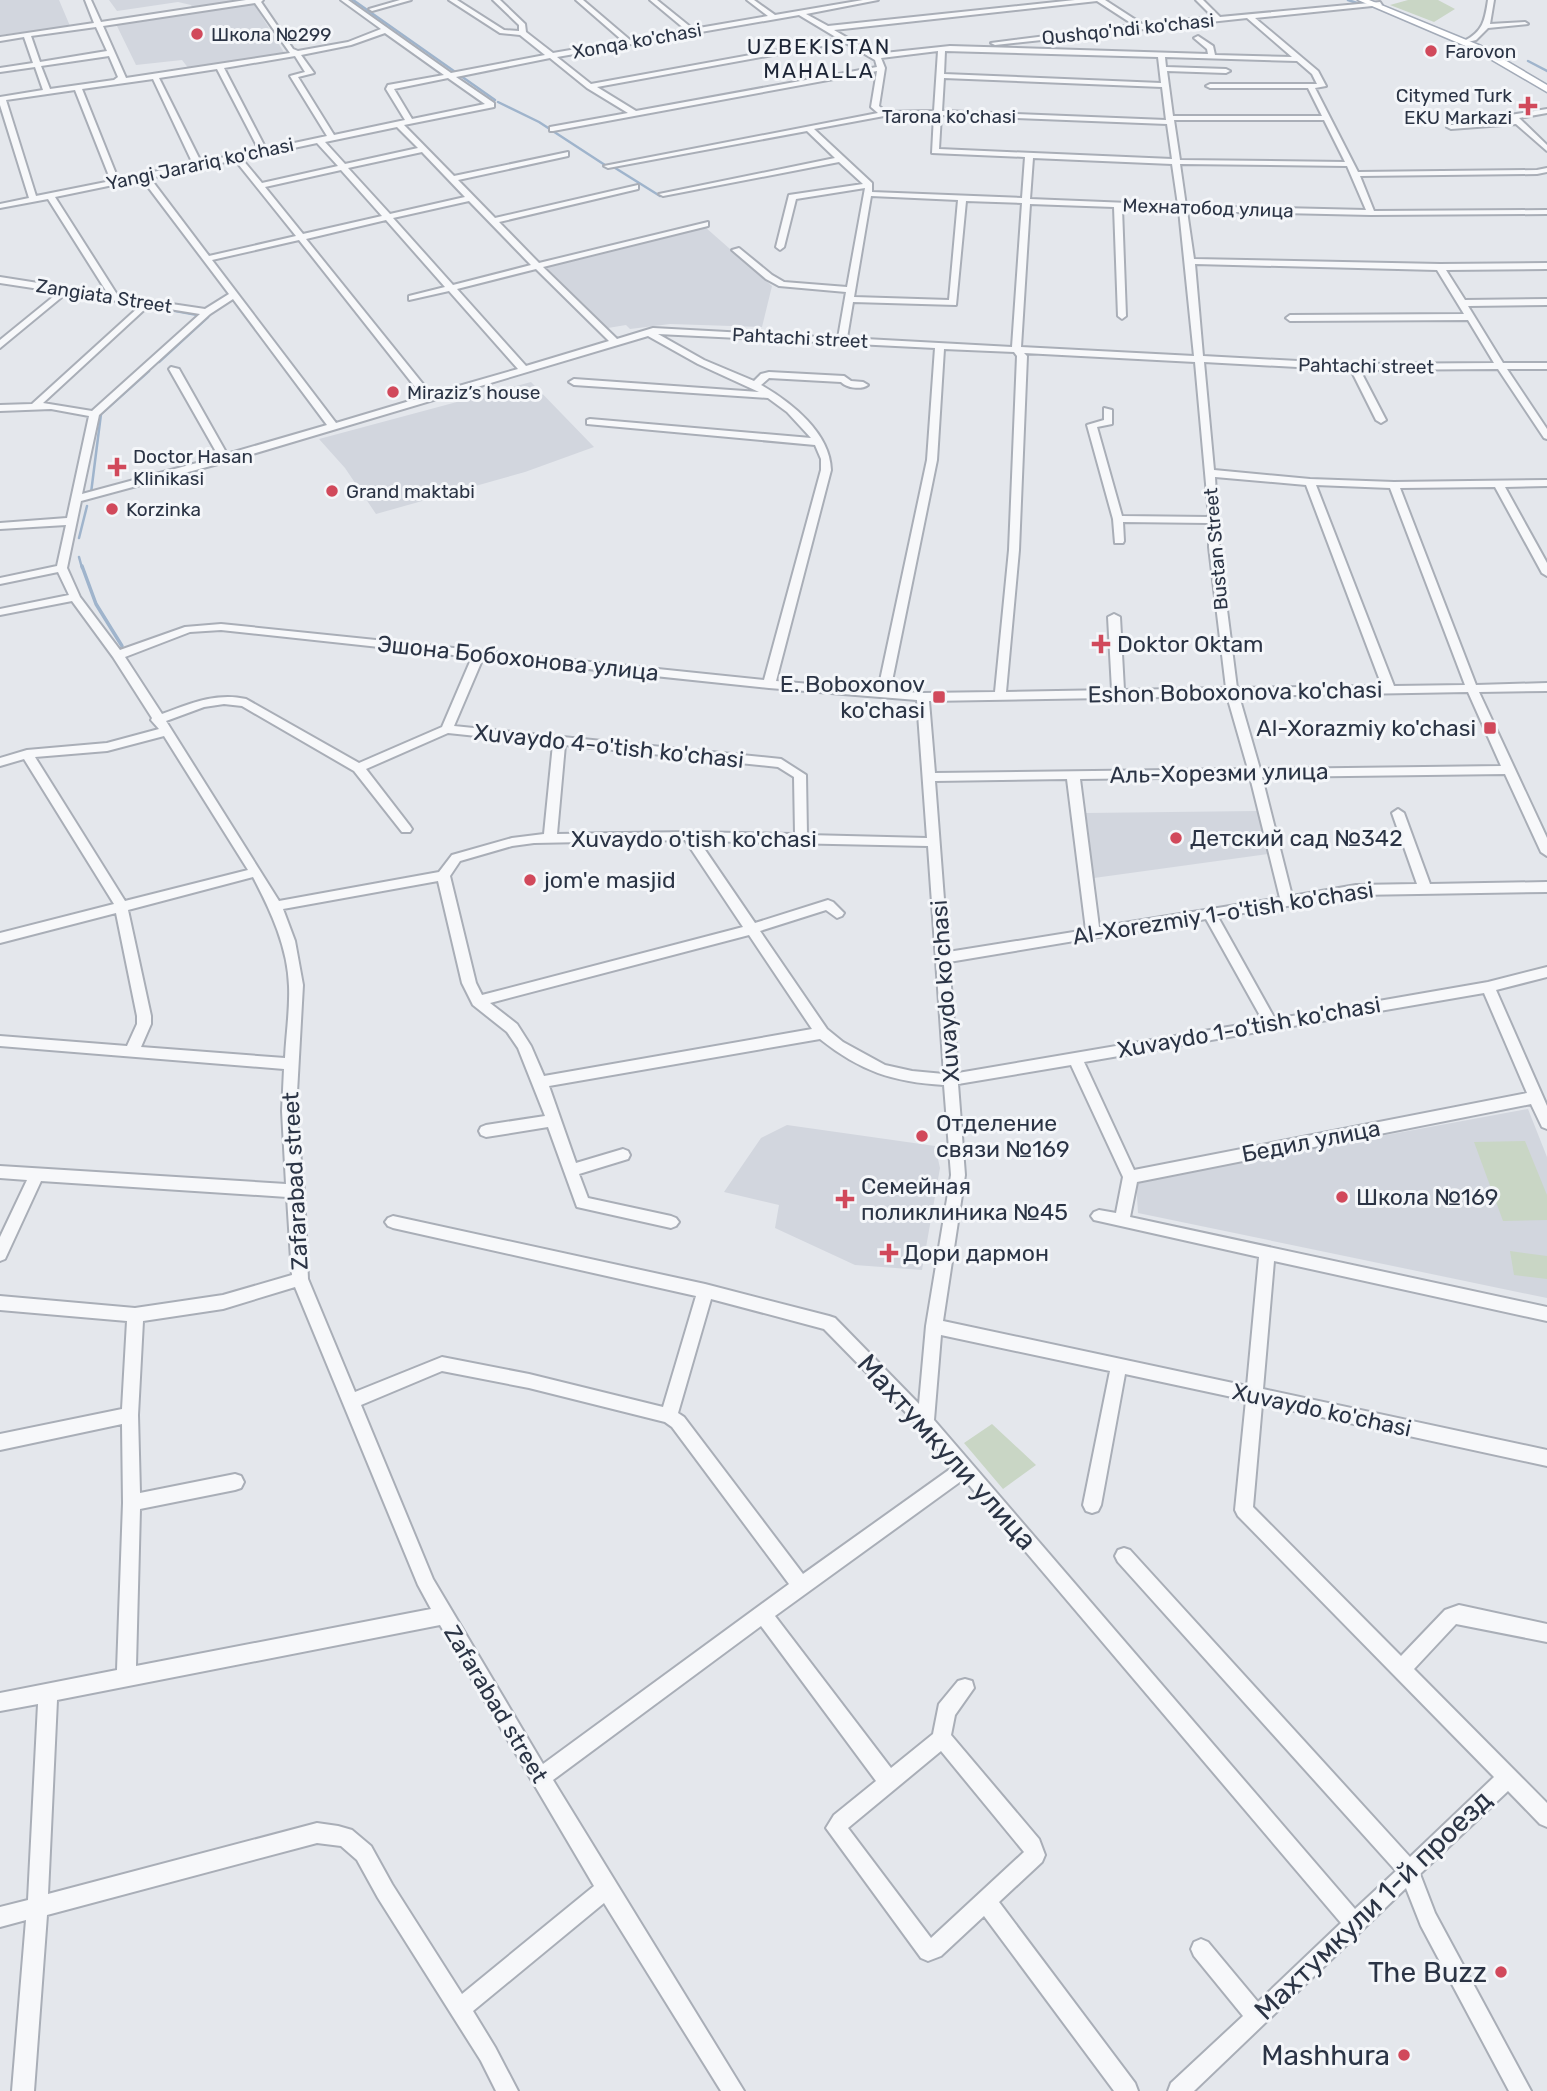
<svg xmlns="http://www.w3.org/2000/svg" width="1547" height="2091" font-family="Rubik,sans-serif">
<rect width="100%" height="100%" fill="#e4e7ec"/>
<path fill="#d2d6de" d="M0 0H59L70 26 0 35Z
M109 0H250L193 8 191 5 178 2 117 11Z
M254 4 285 54 189 69 182 60 136 65 116 24Z
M705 227 772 286 762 327 670 324 630 329 626 325 608 328 546 267Z
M531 382 594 447 525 472 376 514 345 468 319 439Z
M1257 811 1268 854 1094 878 1086 813Z
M1528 1109 1547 1157V1298L1138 1213 1136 1181Z
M787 1125 935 1146 940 1168 922 1270 855 1265 775 1228 779 1205 724 1192 761 1138Z"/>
<path fill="#c9d6c5" d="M1408 0H1438L1455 9 1434 22 1390 5Z
M1525 1141 1547 1195V1220L1503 1221 1474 1142Z
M1510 1251 1547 1256V1279L1514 1275Z
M992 1424 1036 1465 1003 1489 964 1443Z"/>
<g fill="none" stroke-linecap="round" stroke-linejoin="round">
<path stroke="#9fb4cc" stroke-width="2.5" d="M353 0 495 100
M1348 0 1357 3
M1528 61 1547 71
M498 102 539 122 608 167 612 166 660 196
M143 305 208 317 159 362
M91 493 101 414 149 371
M79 538 87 506
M79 557 82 568"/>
<path stroke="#9fb4cc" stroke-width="3.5" d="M82 566 96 604 122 646"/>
<g stroke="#a9aeb7" stroke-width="4">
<path id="minor" d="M85 0H91L101 22 246 0H263L261 2 293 49 298 51 348 42 381 29 341 0H348L451 73 545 55 520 35 500 33 449 0H457L504 30 519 31V25L493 0H500L525 24 526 32 553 53 623 41 576 0H583L630 40 686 30 650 0H657L693 29 768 16 747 0H754L775 15 863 0H878L806 14 828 26 1075 0H1105L1142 24 1213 17 1196 0H1203L1220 17 1380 2 1382 5 1255 18 1318 71 1326 86 1315 88 1358 172 1537 170 1547 168V172L1537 174 1360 176 1374 211 1547 210V214L1371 215 1187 211 1194 259 1440 264 1547 263V269L1446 270 1465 300 1547 299V305L1468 306 1503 363H1547V369H1507L1547 429V439L1544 438 1498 369 1360 370 1386 420 1381 423 1376 420 1351 370 1204 362 1214 470 1310 479 1394 482 1547 480V486L1505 487 1547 563V576L1542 573 1495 487 1400 488 1476 685 1547 683V691L1479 692 1547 838V856L1541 852 1505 774 1262 777 1292 896 1356 885 1417 884 1392 813 1398 809 1404 813 1430 884 1547 882V892L1356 895 1218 917 1275 1019 1488 982 1547 967V977L1496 990 1547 1106V1129L1542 1127 1531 1104 1137 1182 1130 1217 1547 1307V1321L1274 1261 1263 1389 1547 1450V1466L1262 1404 1253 1507 1401 1656 1445 1610 1459 1605 1547 1624V1642L1456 1624 1414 1669 1547 1803V1827L1540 1824 1508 1791 1420 1874 1435 1913 1531 2091H1509L1421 1926 1406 1888 1194 2091H1168L1171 2083 1243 2016 1194 1956 1191 1949 1194 1942 1201 1939 1208 1942 1258 2002 1341 1923 964 1479 775 1616 891 1768 933 1734 939 1704 958 1681 965 1679 972 1681 974 1688 955 1715 951 1735 1039 1839 1045 1855 1042 1862 999 1902 1135 2083 1138 2091H1114L984 1916 941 1956 928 1961 921 1958 826 1828 834 1815 876 1781 761 1626 553 1780 744 2091H721L604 1903 473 2011 495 2047 518 2091H496L481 2061 378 1898 357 1860 341 1846 317 1843 47 1915 34 2091H12L26 1920 0 1927V1907L28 1900 38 1704 0 1711V1693L117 1670 123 1503 122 1424 0 1450V1434L122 1409 127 1321 0 1310V1296L135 1308 223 1295 292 1275 287 1197 41 1181 5 1259 0 1261V1237L27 1180 0 1178V1166L286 1184 282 1111 284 1069 0 1046V1036L127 1046 137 1024V1016L116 913 0 943V933L114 904 24 759 0 766V758L27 750 107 743 159 729 151 720 152 718 113 657 72 601 0 615V609L69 595 58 572 0 584V578L57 566 66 525 0 529V523L67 518 89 416 51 409 0 411V405L32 404 141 305 63 292V296L0 348V340L59 292 0 283V277L108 294 48 199 0 208V204L29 198 0 105V97L43 90 35 67 0 72V68L33 63 24 37 0 41V37L94 23ZM1097 1 1134 25 991 43 995 45 1247 18 1292 57 1215 55 1213 46 1198 36 1194 38 1207 49 1208 54 950 46 875 54 834 30ZM255 3 290 53 126 78 103 26ZM799 15 839 39 591 84 557 57ZM96 27 107 51 40 62 31 36ZM385 33 444 75 388 85 386 89 405 120 334 135 298 77 314 73 301 55 351 45ZM844 42 875 60 877 67 636 111 597 87ZM938 51 934 111 886 112 879 106 885 68 881 58ZM945 51 1158 57 1161 83 944 74ZM109 56 118 77 114 80 50 89 41 66ZM295 56 305 72 290 76 327 136 266 149 224 68ZM1165 57 1297 61 1312 74 1317 84H1210L1206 86 1210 88H1308L1322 116H1173L1167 71 1226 73 1230 71 1226 69 1166 67ZM550 58 587 88 628 113 550 127V131H553L877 71 871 107 878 113 604 166 608 168 807 131 835 158 659 194 663 196 839 162 863 184 789 195 776 247 780 250 784 247 796 199 865 188 847 287 784 282 772 275 739 248 732 250 766 279 779 286 846 292 838 338 653 328 617 339 543 267 708 226V222L539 263 499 222 638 189V185L495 218 458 180 568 156V152L454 176 404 125 494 107V103L456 77ZM217 69 259 150 201 162 159 78ZM448 78 485 104 412 119 394 89ZM944 78 1162 87 1166 120 942 111ZM153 79 193 164 118 179 82 89ZM75 90 111 181 36 196 6 100ZM934 115 932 153 1025 157 1022 198 872 192V183L814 129 884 116ZM941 115 1167 124 1172 159 939 149ZM1174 120H1324L1345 162 1180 160ZM397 127 418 148 345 164 325 142ZM317 143 338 166 262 183 242 159ZM422 152 465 197 390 214 348 168ZM1033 158 1172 164 1178 205 1030 199ZM235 160 296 236 209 256 150 178ZM1180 164 1347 166 1366 210 1186 206ZM341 170 382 216 303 234 265 187ZM142 179 229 294 205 309 118 296 55 197ZM871 196 958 200 949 300 854 297ZM469 201 531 265 453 285 393 218ZM966 201 1022 203 1012 347 847 338 853 302 956 305ZM1030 204 1114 207 1118 316 1122 319 1126 316 1122 208 1179 210 1194 356 1021 347ZM386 220 445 287 409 296V300L449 291 518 369 431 394 306 239ZM299 240 423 397 336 423 212 260ZM1195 264 1437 270 1464 314 1290 315 1286 318 1290 321 1468 320 1494 363 1354 364 1203 356ZM536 269 609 341 526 366 457 289ZM233 299 327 425 227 454 179 369 171 367 169 369 219 457 82 494 99 415 210 314ZM145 305 200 314 92 411 43 403 145 309ZM658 334 935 348 927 460 878 690 776 681 831 470C830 433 792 403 761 385L769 378 841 382C847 388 861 390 868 385L863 382 851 381 844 376 769 372 761 374 754 381 704 360ZM648 336 698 364 759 392 574 379 569 382 574 385 768 398 787 412 811 438 590 419 587 420V424L815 445 821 459V470L764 680 221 624 185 627 120 650 80 597 67 568 81 501 229 461ZM944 349 1014 352 1017 356 1009 550 995 692 923 693 890 691 937 460ZM1024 353 1195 362 1209 517 1122 516 1097 427 1112 424V410L1104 408V420L1087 425 1113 519 1115 543H1123L1124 541 1123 522 1209 523V547L1226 688 1124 690 1120 617 1114 614 1108 617 1112 690 1006 692 1019 550 1027 356ZM1215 477 1306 485 1382 686 1237 688 1219 547ZM1316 485 1390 488 1465 685 1394 686ZM221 630 472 657 442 727 359 763 246 699C216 692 189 704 162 714L125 657 190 632ZM483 658 769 688 917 700 927 838 807 835 806 775 781 759 454 726ZM1468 692 1501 766 1260 769 1239 696ZM1227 696 1248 769 935 773 929 701ZM224 704 242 706 354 771 402 832H410L412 829 410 826 366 769 448 733 553 744 544 834 512 838 452 855 439 872 279 901 166 721 204 707ZM164 736 248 870 125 901 35 757 107 751ZM565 745 778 767 794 777 795 834 689 832 557 834ZM1250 777 1280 898 1099 927 1080 779ZM1067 779 1086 930 948 952 935 781ZM685 840 743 927 482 995 476 983 450 876 460 861 512 846 534 843ZM699 841 928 846 944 1074 912 1071 885 1065 843 1042 827 1029 760 931 826 910 837 918 842 916 844 913 833 902 828 900 755 923ZM253 877C271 911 288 948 289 986 290 1010 286 1035 285 1058L141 1047 151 1024V1016L128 910ZM438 881 462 983 473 1005 507 1032 518 1048 545 1116 486 1125 481 1127 479 1131 481 1135 486 1137 548 1127 577 1207 671 1228 676 1226 679 1222 676 1218 671 1216 588 1198 579 1174 628 1159 630 1155 628 1151 623 1149 576 1163 549 1086 820 1039C860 1071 893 1082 944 1085L951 1175 926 1326 919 1404 835 1318 829 1316 705 1284 393 1216 388 1218 385 1222 388 1226 393 1228 696 1296 663 1407 529 1374 442 1357 355 1392 308 1279 304 1191 296 1111 303 985 295 941 283 909ZM1206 919 1263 1021 958 1073 949 962ZM749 935 812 1029 544 1076 531 1046 517 1024 490 1003ZM1484 993 1527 1093 1134 1170 1084 1062ZM1071 1065 1123 1177 1116 1213 1099 1210 1094 1212 1091 1216 1094 1220 1259 1257 1247 1386 943 1321 965 1175 958 1084ZM295 1287 418 1585 431 1609 136 1666 140 1509 235 1490 241 1488 244 1482 241 1476 235 1474 140 1493 138 1415 143 1321 223 1309ZM711 1299 824 1329 920 1427 953 1467 803 1574 684 1417 678 1413ZM941 1335 1110 1371 1083 1505 1086 1511 1092 1513 1098 1511 1101 1505 1125 1374 1246 1400 1235 1510 1238 1516 1494 1777 1410 1857 1130 1550 1124 1548 1118 1550 1115 1556 1118 1562 1396 1871 1355 1909 934 1420ZM442 1371 529 1388 665 1422 672 1427 789 1584 543 1764 433 1579 361 1405ZM440 1625 594 1886 462 1994 392 1884 371 1846 352 1830 338 1826 317 1823 48 1894 57 1700ZM941 1751 1024 1852 931 1938 848 1828Z
M400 0H411L372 11 369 9Z
M1488 0H1494L1490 24 1525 22 1528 24 1488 28 1476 40 1464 43V41C1483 32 1485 20 1488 0Z
M1547 109V113L1519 118 1547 145V151L1516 124 1451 129 1447 127 1451 125 1512 120 1510 115Z"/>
</g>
<g stroke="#a3abb8" stroke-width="3">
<path id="major" d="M1358 0H1369L1481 46 1547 85V92L1475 50Z"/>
</g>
<use href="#minor" fill="#f7f8fa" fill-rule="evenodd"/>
<use href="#major" fill="#fff" fill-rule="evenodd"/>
</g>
<g fill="#d1495b" stroke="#f4f6f9" stroke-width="2.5">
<circle cx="197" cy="34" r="7"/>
<circle cx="1431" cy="51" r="7"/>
<path d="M1524.5 95.5h7v7h7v7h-7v7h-7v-7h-7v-7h7z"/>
<circle cx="393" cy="392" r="7"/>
<path d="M113.5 456.5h7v7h7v7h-7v7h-7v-7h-7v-7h7z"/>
<circle cx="332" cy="491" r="7"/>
<circle cx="112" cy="509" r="7"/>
<path d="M1097.5 633.5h7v7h7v7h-7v7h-7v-7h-7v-7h7z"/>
<rect x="932" y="690" width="14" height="14" rx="3.5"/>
<rect x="1483" y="721" width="14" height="14" rx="3.5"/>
<circle cx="1176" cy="838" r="7"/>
<circle cx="530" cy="880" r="7"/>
<circle cx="922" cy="1136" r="7"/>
<circle cx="1342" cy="1197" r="7"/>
<path d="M841.5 1188.5h7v7h7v7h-7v7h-7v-7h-7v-7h7z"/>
<path d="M885.5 1242.5h7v7h7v7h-7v7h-7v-7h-7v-7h7z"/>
<circle cx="1501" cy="1972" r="7"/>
<circle cx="1404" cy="2055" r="7"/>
</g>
<g text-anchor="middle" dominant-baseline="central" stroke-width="6" stroke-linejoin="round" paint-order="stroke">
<g font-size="19" fill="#2b3445" stroke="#f4f6f9">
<text transform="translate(1128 29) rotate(-6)">Qushqo'ndi ko'chasi</text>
<text transform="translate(637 41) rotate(-10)">Xonqa ko'chasi</text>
<text x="949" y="116">Tarona ko'chasi</text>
<text transform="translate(200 164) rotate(-12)">Yangi Jarariq ko'chasi</text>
<text transform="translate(1208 208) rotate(2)">Мехнатобод улица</text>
<text transform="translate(104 296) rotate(9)">Zangiata Street</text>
<text transform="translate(800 338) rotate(3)">Pahtachi street</text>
<text transform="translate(1366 366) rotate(1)">Pahtachi street</text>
<text transform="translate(1216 549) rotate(-95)">Bustаn Street</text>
</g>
<g font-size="19" fill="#2b3445" stroke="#f4f6f9" text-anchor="start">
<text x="211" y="34">Школа №299</text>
<text x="1445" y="51">Farovon</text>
<text x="1512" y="95" text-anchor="end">Citymed Turk<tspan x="1512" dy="22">EKU Markazi</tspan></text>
<text x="407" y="392">Miraziz’s house</text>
<text x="133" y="456">Doctor Hasan<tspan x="133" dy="22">Klinikasi</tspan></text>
<text x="346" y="491">Grand maktabi</text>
<text x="126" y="509">Korzinka</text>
</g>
<g font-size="21" letter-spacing="2" fill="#1d2536" stroke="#f4f6f9">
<text x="819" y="46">UZBEKISTAN<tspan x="819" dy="24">MAHALLA</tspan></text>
</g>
<g font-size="23" fill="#2b3445" stroke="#f4f6f9" text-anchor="start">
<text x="1117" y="644">Doktor Oktam</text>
<text x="925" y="684" text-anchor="end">E. Boboxonov<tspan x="925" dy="26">ko'chasi</tspan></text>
<text x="1476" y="728" text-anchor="end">Al-Xorazmiy ko'chasi</text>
<text x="1190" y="838">Детский сад №342</text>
<text x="544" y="880">jom'e masjid</text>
<text x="936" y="1123">Отделение<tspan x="936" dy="26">связи №169</tspan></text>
<text x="861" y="1186">Семейная<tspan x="861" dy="26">поликлиника №45</tspan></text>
<text x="1356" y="1197">Школа №169</text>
<text x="903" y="1253">Дори дармон</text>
</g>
<g font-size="23" fill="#2b3445" stroke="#f4f6f9">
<text transform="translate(518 658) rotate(6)">Эшона Бобохонова улица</text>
<text transform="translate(1235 692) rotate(-1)">Eshon Boboxonova ko'chasi</text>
<text transform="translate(609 746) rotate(6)">Xuvaydo 4-o'tish ko'chasi</text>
<text transform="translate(1219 773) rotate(-1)">Аль-Хорезми улица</text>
<text x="694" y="839">Xuvaydo o'tish ko'chasi</text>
<text transform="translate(1223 913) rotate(-9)">Al-Xorezmiy 1-o'tish ko'chasi</text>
<text transform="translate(945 991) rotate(-94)">Xuvaydo ko'chasi</text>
<text transform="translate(1249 1027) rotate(-10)">Xuvaydo 1-o'tish ko'chasi</text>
<text transform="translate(1311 1141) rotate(-11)">Бедил улица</text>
<text transform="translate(295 1181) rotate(-93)">Zafarabad street</text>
<text transform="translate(1322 1410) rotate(12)">Xuvaydo ko'chasi</text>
<text transform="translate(496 1704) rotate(59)">Zafarabad street</text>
</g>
<g font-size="28" fill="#2b3445" stroke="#f4f6f9">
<text transform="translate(947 1452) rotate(48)">Махтумкули улица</text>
<text transform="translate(1373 1905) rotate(-44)">Махтумкули 1-й проезд</text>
</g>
<g font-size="28" fill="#2b3445" stroke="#f4f6f9" text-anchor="end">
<text x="1487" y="1972">The Buzz</text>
<text x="1390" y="2055">Mashhura</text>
</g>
</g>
</svg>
